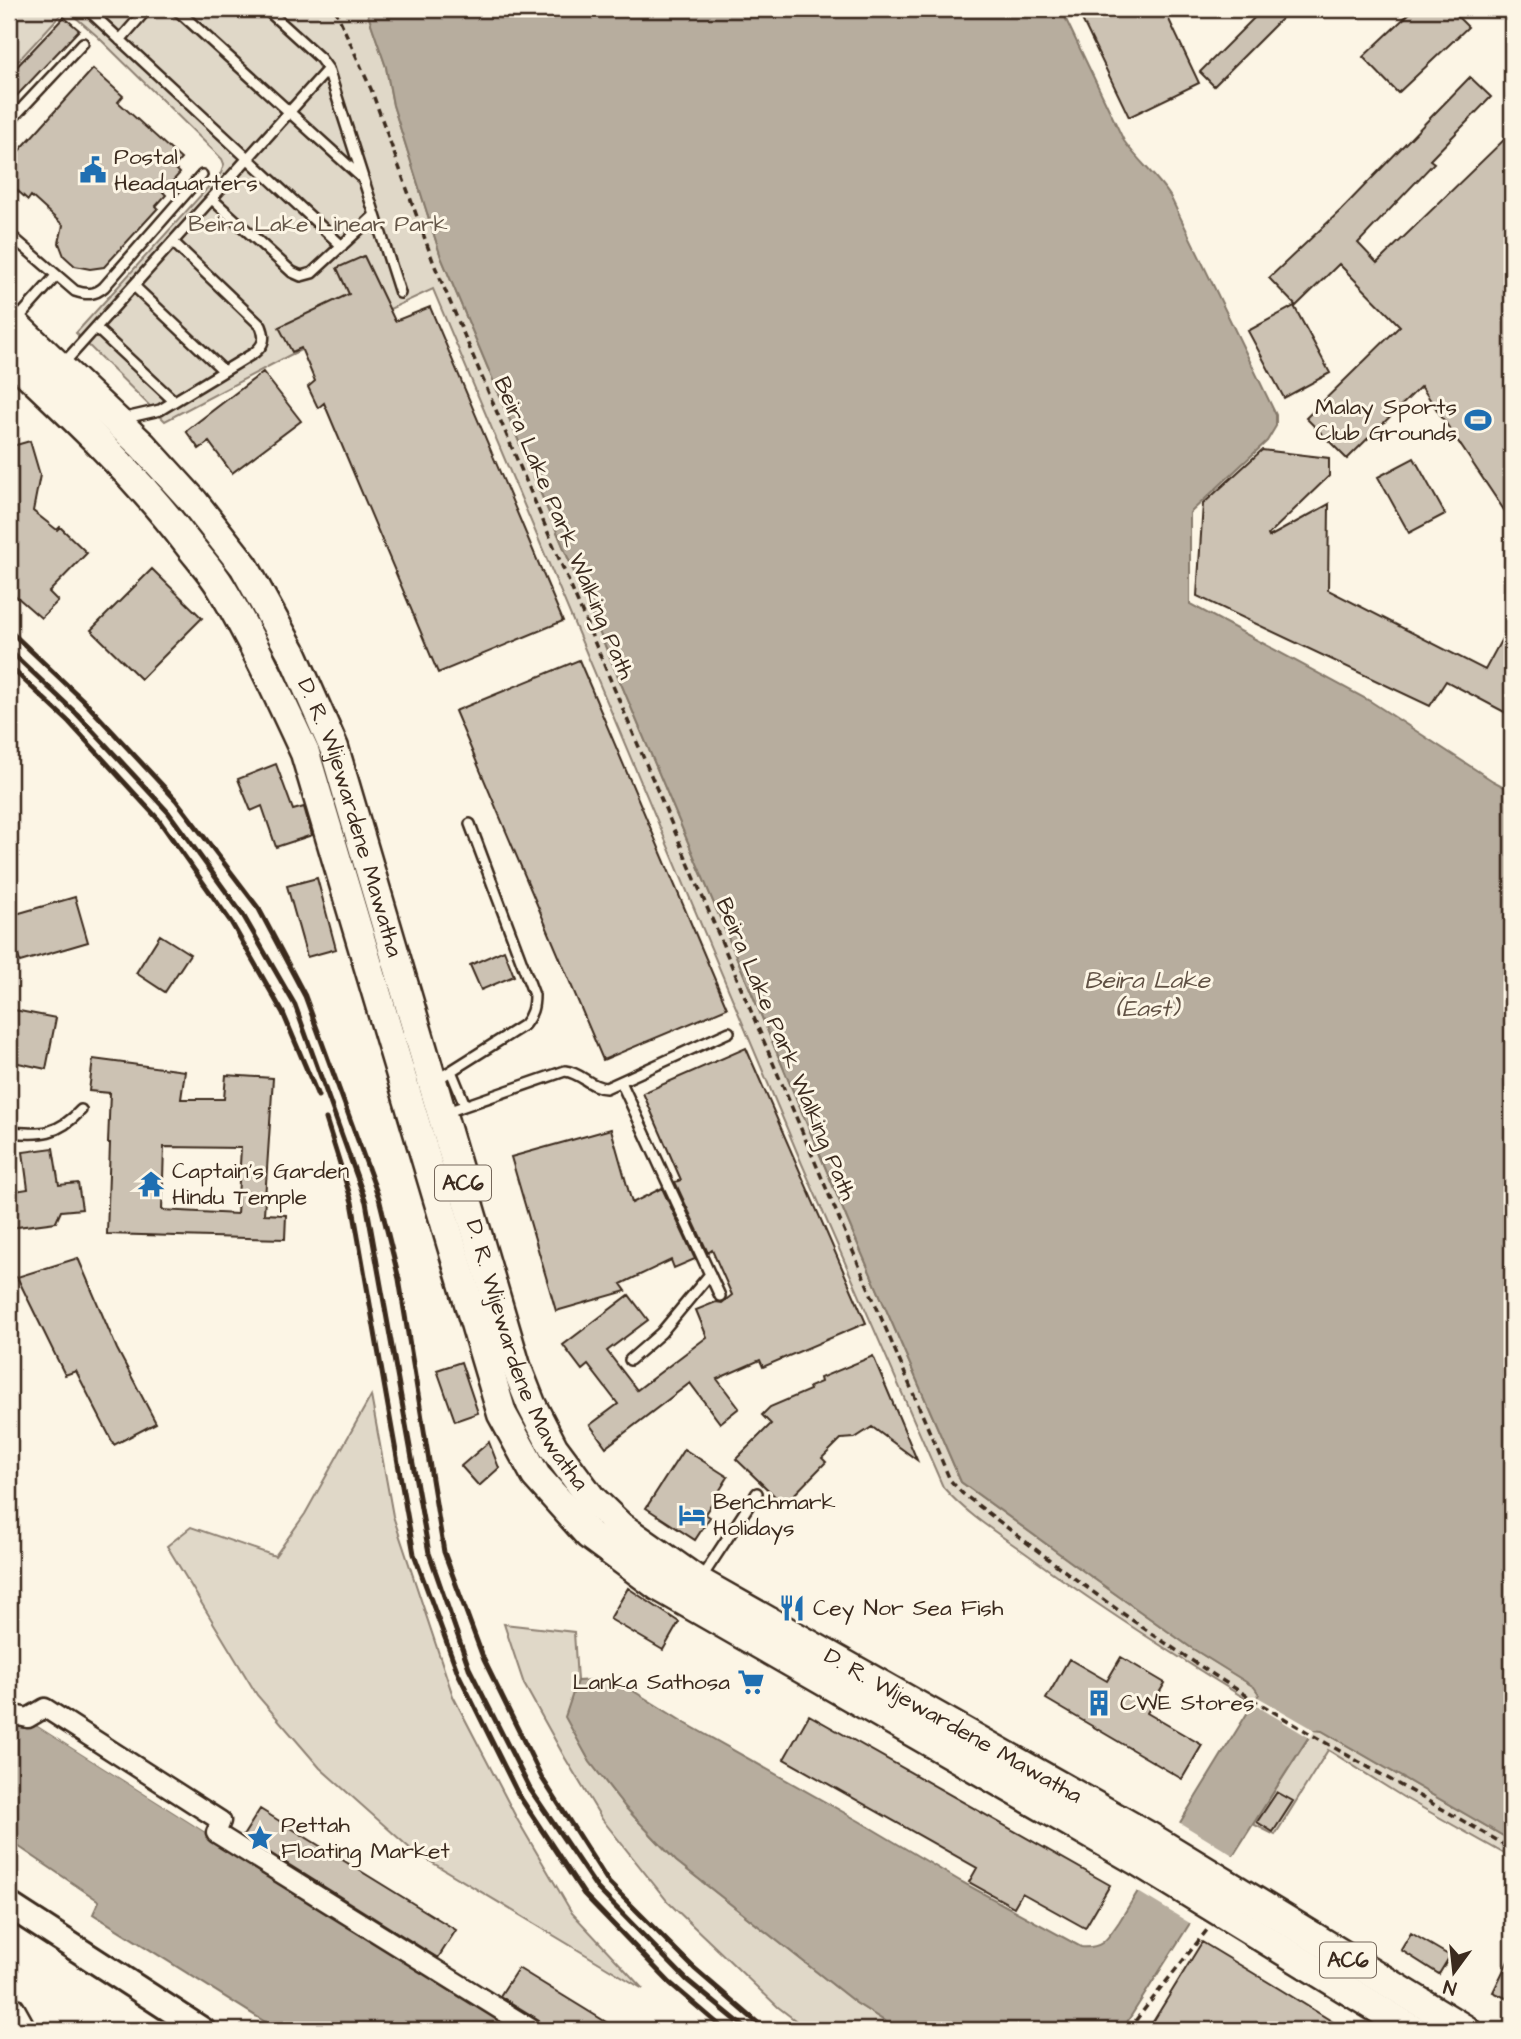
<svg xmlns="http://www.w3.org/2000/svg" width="1521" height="2039" font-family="'Architects Daughter',sans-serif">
<rect width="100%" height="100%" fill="#fcf5e5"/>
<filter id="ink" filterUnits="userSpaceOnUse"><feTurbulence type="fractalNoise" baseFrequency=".0143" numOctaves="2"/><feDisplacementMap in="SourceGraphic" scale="14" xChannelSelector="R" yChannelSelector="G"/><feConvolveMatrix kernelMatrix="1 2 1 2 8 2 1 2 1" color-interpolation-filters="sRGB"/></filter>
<g filter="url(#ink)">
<path fill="#e0d8c8" stroke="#8e8173" stroke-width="2" d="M9 9H366L386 67 393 105 441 257 853 1233 961 1482 1093 1578 1190 1647 1255 1687 1259 1694 1512 1841V1858L1403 1797 1328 1750 1275 1835 1253 1824 1309 1737C1215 1681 1123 1624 1035 1560 1004 1537 969 1517 943 1487L802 1164 433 289 290 355 165 421 76 333 221 173 224 164 222 159 97 36 66 9 9 71Z
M371 1396 393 1516 453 1696 517 1819 572 1913 643 1989 413 1851 320 1768 257 1695 167 1546 191 1527 275 1556 305 1514Z
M504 1624 574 1632 577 1681 566 1718 590 1762 626 1808 676 1861 856 2003 899 2030H808L778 2007 668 1902 602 1819 565 1758 524 1684Z"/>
<path fill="#b7ad9e" stroke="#85796b" stroke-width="2" d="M366 9H1061L1124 141C1138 161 1157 176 1170 196L1276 415V426L1267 441 1190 513V604L1370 701 1493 781 1512 791V1841L1322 1731 1313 1730 1122 2030H899L856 2003 676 1861 626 1808 590 1762 565 1717 577 1681 614 1679 685 1723 859 1821 960 1881 1081 1947C1103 1949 1107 1939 1119 1922L1259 1694 1254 1687 1190 1647 1093 1578 961 1482 853 1233 441 257 393 105 386 67Z
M9 1723 36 1725 519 2030H278L93 1914 99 1901 9 1840Z"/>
<path fill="#fcf5e5" d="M1256 1696 1315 1730 1310 1738 1252 1703Z
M38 1722 521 2027 519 2030 36 1725Z
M1177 1821 1236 1857 1193 1925 1135 1890Z"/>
<path fill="#ccc2b3" stroke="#3b2a1e" stroke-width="2" fill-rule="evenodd" d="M1077 9H1164L1199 83 1129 117Z
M1263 9H1291L1214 86 1200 72Z
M1414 9H1450L1468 27 1398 93 1363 57Z
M64 17 79 30 9 104V75Z
M93 69 123 96 118 102 181 159 174 167 180 173 163 192 166 195 156 206 158 208 104 267 90 269 75 266 64 256 59 243 63 225 31 196 28 200 9 183V162Z
M1470 77 1491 97 1430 160 1434 163 1358 243 1377 263 1512 132V522L1421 386 1347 459 1306 418 1400 326 1339 264 1296 306 1269 278 1341 210Z
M364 256 395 321 430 307 563 621 438 673 324 403 318 408 308 387 315 381 301 348 292 352 279 327 349 294 337 268Z
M1294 306 1330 373 1284 398 1248 331Z
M263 372 301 421 232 473 209 442 199 449 186 431Z
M30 441 40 475 33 511 57 530 60 527 87 553 49 592 58 601 41 618 9 590V447Z
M1262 450 1329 458V476L1268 535 1269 537 1329 504 1328 590 1485 670 1512 620V716L1446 681 1430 706 1197 596 1203 504Z
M1414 458 1445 514 1409 533 1378 477Z
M152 569 202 618 141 679 91 630Z
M579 660 727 1008 603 1060 455 711Z
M276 764 293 810 304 807 312 835 276 847 262 806 251 811 238 779Z
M317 878 336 949 307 957 287 886Z
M75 897 88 942 20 962 9 925V916Z
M160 935 190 954 165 992 136 973Z
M504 950 514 976 481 990 470 965Z
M9 1009 56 1018 46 1069 9 1061Z
M746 1048 866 1323 763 1367 760 1360 717 1379 739 1408 720 1423 690 1383 606 1447 590 1425 618 1404 588 1365 582 1370 563 1345 629 1295 648 1320 607 1351 637 1390 707 1337 696 1310 716 1302 722 1303 732 1295 712 1250 708 1253 675 1182 681 1180 643 1093Z
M93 1059 185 1071 181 1099H224L226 1075 273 1078 264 1214 286 1215 285 1239 107 1234 110 1143H108L110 1093 89 1091ZM164 1147 241 1148 237 1214 162 1210Z
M611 1129 632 1203 662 1188 695 1259 674 1268 671 1260 621 1284 626 1291 556 1311 511 1157Z
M53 1148 59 1185 78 1183 82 1209 61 1211 56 1222 9 1228V1192L28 1189 23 1152Z
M78 1258 117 1349 156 1423 114 1445 76 1371 65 1375 17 1277Z
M873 1356 917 1460 872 1427 855 1438 841 1439 822 1458 826 1462 784 1505 736 1459 771 1424 762 1415 770 1407 810 1390 809 1387 821 1382 820 1378Z
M461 1362 478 1413 455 1421 437 1370Z
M489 1442 499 1468 479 1486 461 1466Z
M684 1449 728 1477 705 1514 710 1517 695 1540 646 1508Z
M628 1588 679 1622 663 1650 610 1619Z
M1121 1657 1165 1683 1147 1713 1202 1745 1182 1779 1046 1699 1069 1659 1107 1681Z
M809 1715 1110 1885 1085 1928 1022 1893 1014 1907 969 1882 977 1868 784 1759Z
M1277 1792 1293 1801 1273 1832 1257 1822Z
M260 1809 456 1930 438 1958 243 1836Z
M1411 1933 1450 1956 1439 1974 1401 1950Z
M1202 1942 1278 1988 1346 2030H1148Z
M1512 1953V2001L1493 1992Z
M518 1968 619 2030H544L539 2020 500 1996Z"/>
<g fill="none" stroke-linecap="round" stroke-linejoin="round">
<g stroke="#3b2a1e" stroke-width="14">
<path id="lane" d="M87 9 342 246
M176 9 362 178
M266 9 320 58 328 69 400 293
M120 40 147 9
M9 122 83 43
M212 199 292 272 301 276 312 273 375 215
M9 234 75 291C87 295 95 295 104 287L202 175
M134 286 224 371
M15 322 56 276
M96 328 174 401
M63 364 328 69
M121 419 160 410 254 353C264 345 266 338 261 326L173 242
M451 1071 465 1105
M435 1081 524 1025C532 1015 534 1007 534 995L470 824
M621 1082 720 1296
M444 1113 565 1071C582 1073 589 1087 606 1088L729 1032
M9 1132C41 1135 58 1135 81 1110
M630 1360 661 1333 710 1274
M700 1580 757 1493"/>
</g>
<g stroke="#3b2a1e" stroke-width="23">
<path id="street" d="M9 1714 28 1718 45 1708 221 1821 216 1833 533 2030"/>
</g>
<g stroke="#3b2a1e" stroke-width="30">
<path id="secondary" d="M9 1905 202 2030"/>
</g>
<g stroke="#3b2a1e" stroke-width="33">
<g id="primary">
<path id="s1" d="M9 319 143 446 193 501 244 566 293 655 334 748 516 1366 531 1404 553 1447 591 1498 621 1527 699 1582 1150 1837 1466 2030"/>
<path d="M9 356C74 417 135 474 189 545 199 558 212 572 221 587 253 640 279 697 305 753L502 1414 536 1476 589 1535 658 1586 1136 1860 1413 2030"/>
</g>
</g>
<g stroke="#3b2a1e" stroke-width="37">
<path id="highway" d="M9 2012 19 2030"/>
</g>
<path stroke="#3b2a1e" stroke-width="3.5" stroke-dasharray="7 5" stroke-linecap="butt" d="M335 9 371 89 434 264 950 1480 962 1493C1034 1548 1106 1604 1182 1654 1288 1725 1402 1785 1512 1849
M1128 2030 1207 1930"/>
<use href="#lane" stroke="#fcf5e5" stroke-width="9"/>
<use href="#street" stroke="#fcf5e5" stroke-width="18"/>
<use href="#secondary" stroke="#fcf5e5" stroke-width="24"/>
<use href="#primary" stroke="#fcf5e5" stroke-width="28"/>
<use href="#highway" stroke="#fcf5e5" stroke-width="32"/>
<path stroke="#3b2a1e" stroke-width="5" d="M9 630 83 700 176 800 259 909 305 996 379 1198 399 1279 444 1552 484 1660 542 1778 609 1883 694 1968 766 2030
M9 650 77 714 168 812 243 915 295 1005 366 1202 429 1553 469 1668 530 1789 597 1888 687 1980 748 2030
M9 666 69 722 158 819 231 922 283 1013 318 1096
M326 1119 352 1202 414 1554 458 1673 518 1794 584 1894 670 1983 725 2030"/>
</g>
</g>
<defs>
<g id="civic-bare" transform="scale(2.1)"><path d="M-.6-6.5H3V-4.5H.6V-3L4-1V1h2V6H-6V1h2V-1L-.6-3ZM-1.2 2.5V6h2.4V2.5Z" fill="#1f6fb2" stroke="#fcf5e5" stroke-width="2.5" paint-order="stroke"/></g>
<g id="stadium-bare" transform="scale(2.1)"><path d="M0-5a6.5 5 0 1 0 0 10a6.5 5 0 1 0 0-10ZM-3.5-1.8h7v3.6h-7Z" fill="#1f6fb2" stroke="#fcf5e5" stroke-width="2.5" paint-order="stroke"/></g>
<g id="temple-bare" transform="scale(2.1)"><path d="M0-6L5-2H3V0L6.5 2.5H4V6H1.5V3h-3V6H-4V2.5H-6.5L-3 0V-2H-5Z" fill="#1f6fb2" stroke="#fcf5e5" stroke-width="2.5" paint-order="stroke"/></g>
<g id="hotel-bare" transform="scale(2.1)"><path d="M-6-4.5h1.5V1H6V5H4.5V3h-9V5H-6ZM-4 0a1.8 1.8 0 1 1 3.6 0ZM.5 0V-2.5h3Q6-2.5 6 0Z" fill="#1f6fb2" stroke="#fcf5e5" stroke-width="2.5" paint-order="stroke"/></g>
<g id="restaurant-bare" transform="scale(2.1)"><path d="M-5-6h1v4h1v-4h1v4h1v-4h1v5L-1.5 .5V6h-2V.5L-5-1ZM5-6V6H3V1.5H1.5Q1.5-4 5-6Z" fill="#1f6fb2" stroke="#fcf5e5" stroke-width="2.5" paint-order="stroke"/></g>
<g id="supermarket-bare" transform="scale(2.1)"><path d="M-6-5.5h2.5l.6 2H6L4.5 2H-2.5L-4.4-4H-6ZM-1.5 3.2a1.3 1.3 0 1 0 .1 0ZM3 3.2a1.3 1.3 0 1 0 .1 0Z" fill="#1f6fb2" stroke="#fcf5e5" stroke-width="2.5" paint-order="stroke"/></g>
<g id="building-bare" transform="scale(2.1)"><path d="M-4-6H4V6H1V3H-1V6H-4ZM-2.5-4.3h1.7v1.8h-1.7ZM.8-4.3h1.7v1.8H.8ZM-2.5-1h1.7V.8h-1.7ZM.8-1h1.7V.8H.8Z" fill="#1f6fb2" stroke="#fcf5e5" stroke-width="2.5" paint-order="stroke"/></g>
<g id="sight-bare" transform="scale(2.1)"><path d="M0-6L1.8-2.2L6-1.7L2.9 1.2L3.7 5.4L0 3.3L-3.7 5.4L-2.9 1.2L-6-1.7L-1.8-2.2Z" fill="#1f6fb2" stroke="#fcf5e5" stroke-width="2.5" paint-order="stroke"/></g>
</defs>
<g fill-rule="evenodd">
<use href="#civic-bare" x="93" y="170"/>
<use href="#stadium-bare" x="1478" y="420"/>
<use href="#temple-bare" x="151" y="1184"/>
<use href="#hotel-bare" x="692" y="1515"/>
<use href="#restaurant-bare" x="792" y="1608"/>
<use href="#supermarket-bare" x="751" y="1682"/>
<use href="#building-bare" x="1099" y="1703"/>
<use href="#sight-bare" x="260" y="1838"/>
</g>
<g text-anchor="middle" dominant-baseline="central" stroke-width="6" stroke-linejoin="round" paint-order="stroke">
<g fill="#fcf5e5" stroke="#75675a" stroke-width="2">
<rect x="435" y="1165.5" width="56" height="35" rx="5"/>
<rect x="1320" y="1942.5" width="56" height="35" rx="5"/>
</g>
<g font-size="21" font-weight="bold" fill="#3b2a1e">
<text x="463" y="1183">AC6</text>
<text x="1348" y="1960">AC6</text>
</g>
<g font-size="23" fill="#3b2a1e" stroke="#fcf5e5" text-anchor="start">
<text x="114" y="157">Postal<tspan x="114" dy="26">Headquarters</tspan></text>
<text x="1457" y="407" text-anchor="end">Malay Sports<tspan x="1457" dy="26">Club Grounds</tspan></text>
<text x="172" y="1171">Captain's Garden<tspan x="172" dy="26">Hindu Temple</tspan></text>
<text x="713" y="1502">Benchmark<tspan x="713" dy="26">Holidays</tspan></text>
<text x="813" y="1608">Cey Nor Sea Fish</text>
<text x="730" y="1682" text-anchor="end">Lanka Sathosa</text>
<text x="1120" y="1703">CWE Stores</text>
<text x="281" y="1825">Pettah<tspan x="281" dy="26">Floating Market</tspan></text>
</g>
<g font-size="23" fill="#645648" stroke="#fcf5e5">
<text x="318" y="224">Beira Lake Linear Park</text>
</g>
<g font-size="23" fill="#3b2a1e" stroke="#fcf5e5">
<text transform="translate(564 528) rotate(67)">Beira Lake Park Walking Path</text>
<text stroke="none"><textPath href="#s1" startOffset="616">D. R. Wijewardene Mawatha</textPath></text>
<text transform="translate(786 1049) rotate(67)">Beira Lake Park Walking Path</text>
<text stroke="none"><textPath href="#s1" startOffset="1183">D. R. Wijewardene Mawatha</textPath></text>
<text stroke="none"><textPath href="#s1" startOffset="1771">D. R. Wijewardene Mawatha</textPath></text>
</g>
<g font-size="24" font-style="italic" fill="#605144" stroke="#fcf5e5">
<text x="1147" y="981">Beira Lake<tspan x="1147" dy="28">(East)</tspan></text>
</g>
</g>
<rect width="1521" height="2039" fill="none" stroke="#fcf5e5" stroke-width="35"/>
<rect x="18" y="18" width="1486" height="2004" fill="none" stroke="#3b2a1e" stroke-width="2.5" filter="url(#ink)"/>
<g transform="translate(1454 1972) rotate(195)" stroke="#fcf5e5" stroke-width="5" paint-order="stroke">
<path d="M0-5L12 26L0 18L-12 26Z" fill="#3b2a1e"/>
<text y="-10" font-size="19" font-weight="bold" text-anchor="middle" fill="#3b2a1e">N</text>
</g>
</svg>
